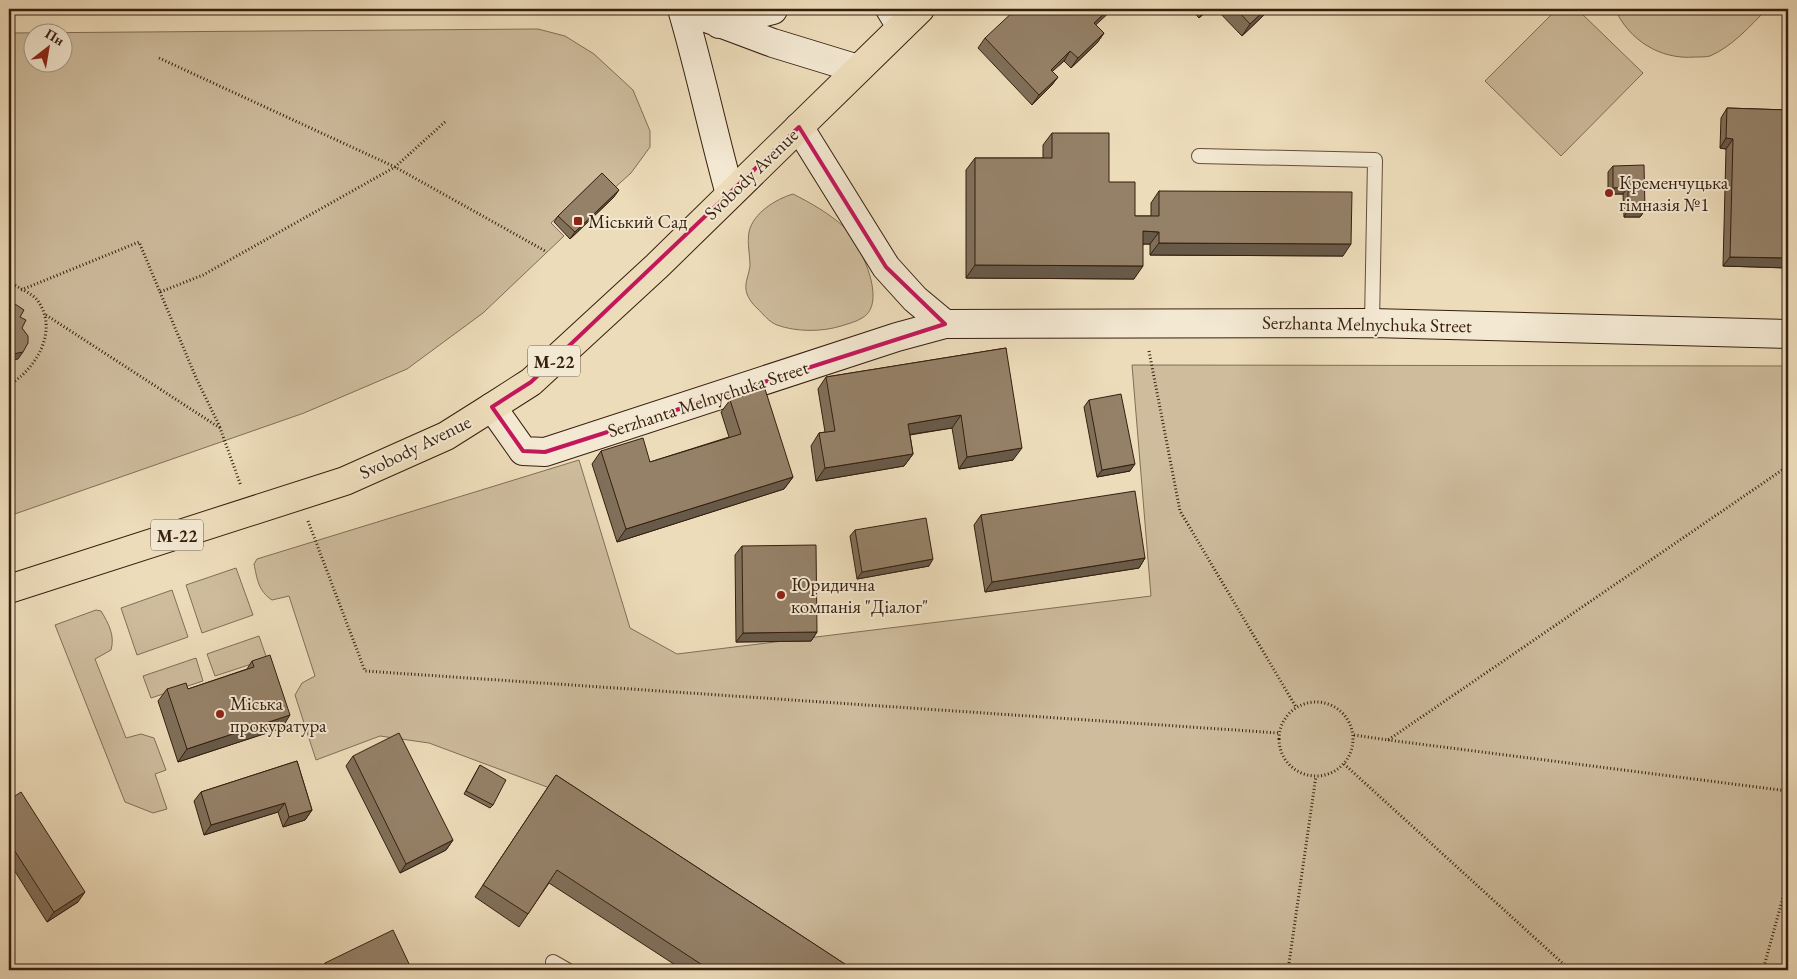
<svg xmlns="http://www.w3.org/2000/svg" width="1797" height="979" font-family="'EB Garamond',serif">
<rect width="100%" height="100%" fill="#eddcba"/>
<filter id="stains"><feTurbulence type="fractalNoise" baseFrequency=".004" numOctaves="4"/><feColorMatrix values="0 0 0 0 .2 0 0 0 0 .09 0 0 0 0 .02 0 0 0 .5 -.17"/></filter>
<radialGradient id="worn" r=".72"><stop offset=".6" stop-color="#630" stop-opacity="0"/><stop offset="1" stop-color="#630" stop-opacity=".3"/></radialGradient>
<path fill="#cebc9d" stroke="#826e56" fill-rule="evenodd" d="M1557 9H1577L1643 73 1561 156 1485 81Z
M1615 9H1767C1750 26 1733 46 1710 56 1706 57 1700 57 1695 57 1660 60 1629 40 1615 9Z
M538 29 565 36 594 54 633 90 650 131V147L631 173 611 191 597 178 551 223 564 236 483 313 407 369 304 413 9 516V33ZM32 32H62V62H32Z
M793 194C811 203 830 214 844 227 860 244 889 303 862 318 856 322 847 324 841 326 822 332 796 332 777 325 769 322 763 314 757 308 752 304 746 295 746 289 745 282 749 274 750 266 750 255 747 243 749 232 753 213 776 199 793 194Z
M1132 365 1788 366V970H826L547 787 429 743 380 736 316 760 295 695 302 683 315 676 289 596 272 600C258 591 257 578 254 564L257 559 579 460 630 628 677 654 1151 596Z
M236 568 253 615 202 633 186 585Z
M172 590 188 637 137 655 121 608Z
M96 610 101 611C109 624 115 636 111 650L95 659 126 738 141 734 154 738 166 770 155 774 167 809 153 813 125 802 55 625Z
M259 636 267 659 215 676 207 654Z
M196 658 203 681 151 698 143 676Z"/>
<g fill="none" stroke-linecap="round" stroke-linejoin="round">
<g stroke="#644e3a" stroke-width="16">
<path id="lane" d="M1199 156 1375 160 1372 323
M553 962 567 970"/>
</g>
<g stroke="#361f0f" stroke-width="30">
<path id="secondary" d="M682 9C700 70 713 133 730 194
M682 9 773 43 858 69
M890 9 901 27
M719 24 773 10
M799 127 886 267 915 299 945 324
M492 407 523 451 545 452 897 337 945 324 1372 323 1788 334"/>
</g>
<g stroke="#361f0f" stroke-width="30">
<path id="highway" d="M9 589 345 481 446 436 492 407 531 382 657 266 920 9"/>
</g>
<path stroke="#361f0f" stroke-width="3" stroke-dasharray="1 2.5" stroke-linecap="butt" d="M159 58 395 167 547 252
M9 282C17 287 32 293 38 301 59 331 36 369 9 385
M21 290 139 242 160 292 203 275 395 167 446 121
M160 292 197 380 220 427
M46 315 220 428 241 486
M1149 351 1180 511 1296 707
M308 521 365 671 1279 733
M1279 739a37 37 0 1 1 74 0a37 37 0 1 1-74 0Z
M1354 735 1388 740 1788 466
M1388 740 1788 791
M1344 764 1570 970
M1288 970 1316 776
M1763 970 1788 879"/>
<use href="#lane" stroke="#f3e8d2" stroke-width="14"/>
<use href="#secondary" stroke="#f3e8d2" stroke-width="28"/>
<use href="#highway" stroke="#eddcba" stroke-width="28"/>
</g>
<path fill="#806f59" stroke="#361f0f" d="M1191 9H1209L1199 18Z
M1216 9H1269L1267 12 1242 36Z
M1096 25 1104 33 1097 43 1071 68 1064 61 1052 71 1058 77 1051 86 1032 105 978 48 985 38Z
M1727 108 1788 110V268L1723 266 1726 149 1720 148 1721 118Z
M1052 133 1109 182 1135 216H1151V203L1159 191 1343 256 1150 255V244H1143L1134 279 966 278V170L975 158H1043V145Z
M1613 166 1645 210 1640 217H1624L1623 194H1608V172Z
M614 197 570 239 554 222 558 216Z
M1006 348 1013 460 959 469 952 428 910 435 913 454 904 466 816 481 811 446 819 433 825 432 818 389 826 377Z
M730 400 793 477 784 489 617 542 592 464 601 451 650 462 729 437 721 412Z
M1089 400 1130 471 1097 477 1084 407Z
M981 515 1145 558 1139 568 985 592 974 525Z
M855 530 929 566 857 579 850 536Z
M742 546 817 632 811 641 736 642 735 555Z
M252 661 282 728 178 762 158 701 167 689H188L247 669Z
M353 756 453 840 446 850 400 873 346 766Z
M297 761 312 810 305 820 283 827 278 812 204 835 194 801 201 792Z
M480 765 493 805 490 808 464 794Z
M556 775 854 970H683L549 883 519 927 475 897Z
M9 800 78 902 47 922 9 862Z
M325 963 411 968 410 970H321Z"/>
<path fill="#685a49" stroke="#361f0f" d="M1109 9H1113L1087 33 1094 23Z
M1205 9H1209L1199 18Z
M1266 9H1269L1267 12 1242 36 1250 24Z
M1104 33 1097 43 1071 68 1078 58Z
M1070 51 1064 61 1044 79 1051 70Z
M1058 77 1051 86 1032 105 1039 95Z
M1726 138 1733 139 1726 149 1720 148Z
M1628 187 1623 194H1608L1613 188Z
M619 190 614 197 570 239 575 232Z
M1628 210H1645L1640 217H1624Z
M1143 231 1159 232 1150 244H1134Z
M1159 243 1351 244 1343 256 1150 255Z
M1730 257 1788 258V268L1723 266Z
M975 265 1143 266 1134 279 966 278Z
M23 352 18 359 9 361V353Z
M961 415 952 428 899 436 908 424Z
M1022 448 1013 460 959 469 967 457Z
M913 454 904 466 816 481 825 468Z
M1135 464 1130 471 1097 477 1102 470Z
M793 477 784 489 617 542 626 529Z
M1145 558 1139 568 985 592 992 582Z
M933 559 929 566 857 579 862 572Z
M817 632 811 641 736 642 743 633Z
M290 715 282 728 178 762 187 749Z
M285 803 278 812 204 835 211 825Z
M312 810 305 820 283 827 289 817Z
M453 840 446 850 400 873 406 864Z
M85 892 78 902 47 922 54 912Z"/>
<path fill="#958168" stroke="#361f0f" d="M1016 9H1109L1094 23 1104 33 1078 58 1070 51 1051 70 1058 77 1039 95 985 38Z
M1236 9H1266L1250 24Z
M1727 108 1788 110V258L1730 257 1733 139 1726 138Z
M1052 133H1109V182H1135V216H1159V191L1352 192 1351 244 1159 243V232L1143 231V266L975 265V158H1052Z
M1644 165 1645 210H1628V187L1613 188V166Z
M602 173 619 190 575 232 558 216Z
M9 300 24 310 20 317 26 320 22 328 28 336V343L23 352 13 354 9 353Z
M1006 348 1022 448 967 457 961 415 908 424 913 454 825 468 819 433 835 431 826 377Z
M765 389 793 477 626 529 601 451 643 438 650 462 741 434 730 400Z
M1121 394 1135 464 1102 470 1089 400Z
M1135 491 1145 558 992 582 981 515Z
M926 518 933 559 862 572 855 530Z
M816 545 817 632 743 633 742 546Z
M270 655 290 715 187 749 167 689 186 683 188 689 254 667 252 661Z
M399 733 453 840 406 864 353 756Z
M297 761 312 810 289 817 285 803 211 825 201 792Z
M480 765 506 780 493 805 466 791Z
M556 775 854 970H710L557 870 528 914 483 885Z
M21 792 85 892 54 912 9 842V800Z
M393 930 411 968 408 970H329L325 963Z"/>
<path fill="none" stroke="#c2185b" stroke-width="4" stroke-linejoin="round" d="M799 127 886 267 945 324 545 452 523 451 492 407 531 382Z"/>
<g fill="#8f2418" stroke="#f3e8d2" stroke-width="2">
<circle cx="1609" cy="193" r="5"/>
<rect x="573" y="216" width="10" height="10" rx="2.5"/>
<circle cx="781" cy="595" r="5"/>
<circle cx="220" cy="714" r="5"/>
</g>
<g text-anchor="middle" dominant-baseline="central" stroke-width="4" stroke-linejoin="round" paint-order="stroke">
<g fill="#f3e8d2" stroke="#6f5b4a" stroke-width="1">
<rect x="528" y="345.5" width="52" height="31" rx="4"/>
<rect x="151" y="519.5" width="52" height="31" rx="4"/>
</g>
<g font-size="18" font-weight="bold" fill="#361f0f">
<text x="554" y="361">М-22</text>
<text x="177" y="535">М-22</text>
</g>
<g font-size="19" fill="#361f0f" stroke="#f3e8d2">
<text transform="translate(751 174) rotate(-44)">Svobody Avenue</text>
<text transform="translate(1367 324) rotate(1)">Serzhanta Melnychuka Street</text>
<text transform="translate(708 399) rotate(-18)">Serzhanta Melnychuka Street</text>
<text transform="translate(415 447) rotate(-26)">Svobody Avenue</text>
</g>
<g font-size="19" fill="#361f0f" stroke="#f3e8d2" text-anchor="start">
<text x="1619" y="182">Кременчуцька<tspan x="1619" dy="22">гімназія №1</tspan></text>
<text x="588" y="221">Міський Сад</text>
<text x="791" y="584">Юридична<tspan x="791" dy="22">компанія "Діалог"</tspan></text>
<text x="230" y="703">Міська<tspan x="230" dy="22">прокуратура</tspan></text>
</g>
</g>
<rect width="1797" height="979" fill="none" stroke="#eddcba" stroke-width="30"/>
<rect x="10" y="10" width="1777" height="959" fill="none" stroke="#361f0f" stroke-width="2.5"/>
<rect x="15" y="15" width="1767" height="949" fill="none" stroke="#361f0f"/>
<g transform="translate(48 48) rotate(31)"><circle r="24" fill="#f3e8d2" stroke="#a79884"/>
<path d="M0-4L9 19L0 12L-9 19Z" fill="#8f2418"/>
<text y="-8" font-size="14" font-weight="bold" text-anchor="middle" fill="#361f0f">Пн</text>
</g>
<rect width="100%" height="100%" filter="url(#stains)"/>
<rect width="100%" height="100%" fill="url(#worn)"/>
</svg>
